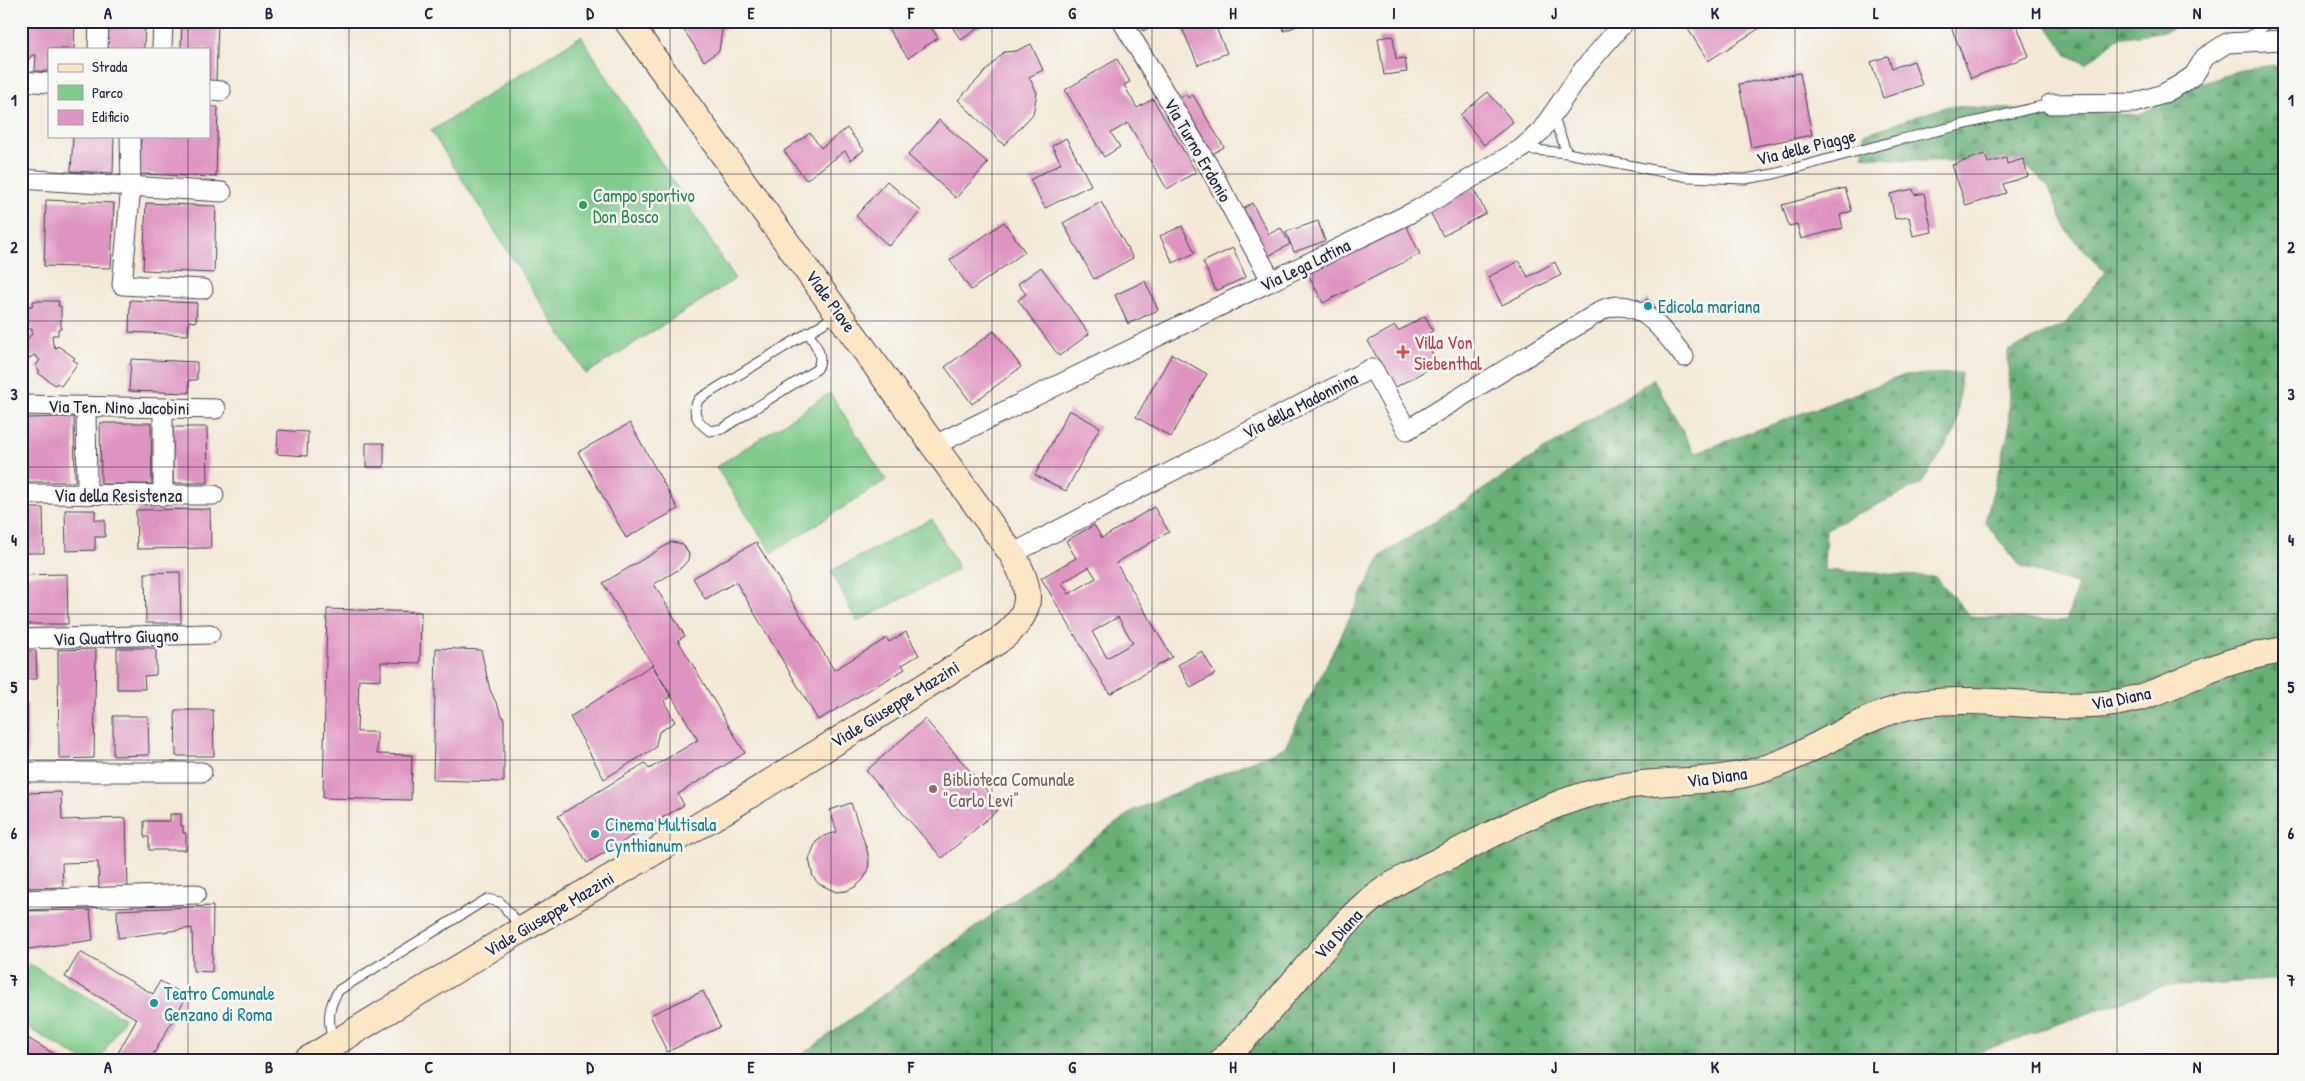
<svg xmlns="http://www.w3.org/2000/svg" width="2305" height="1081" font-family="'Patrick Hand',sans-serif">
<defs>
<pattern id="forest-firs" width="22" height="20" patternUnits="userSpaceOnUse" patternTransform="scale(1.25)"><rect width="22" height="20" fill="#68b076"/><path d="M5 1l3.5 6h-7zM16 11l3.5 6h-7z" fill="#558f62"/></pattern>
</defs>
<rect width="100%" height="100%" fill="#f6f6f2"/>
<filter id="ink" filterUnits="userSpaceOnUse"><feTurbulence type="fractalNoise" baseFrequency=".02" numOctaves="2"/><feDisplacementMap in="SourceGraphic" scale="10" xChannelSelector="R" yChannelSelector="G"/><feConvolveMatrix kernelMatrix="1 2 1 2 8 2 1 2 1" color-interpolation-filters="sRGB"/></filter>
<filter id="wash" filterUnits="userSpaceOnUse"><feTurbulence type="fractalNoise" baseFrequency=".0096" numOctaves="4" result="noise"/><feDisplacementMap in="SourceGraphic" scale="20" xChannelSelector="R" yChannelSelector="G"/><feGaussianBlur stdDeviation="1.12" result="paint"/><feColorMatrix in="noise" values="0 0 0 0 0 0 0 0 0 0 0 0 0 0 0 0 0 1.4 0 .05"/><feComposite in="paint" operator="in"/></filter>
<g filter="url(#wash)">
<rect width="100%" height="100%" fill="#f3e9d6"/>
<path fill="url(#forest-firs)" stroke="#456958" d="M2044 21H2185L2166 31 2118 38 2086 64 2067 55Z
M2273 65 2284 69V979L2163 987 1957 1060H795L1134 810 1285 747 1381 556 1653 379 1695 453 1905 375 1961 373 1956 430 1921 484 1826 529 1824 570 1936 577 1970 616 2066 621 2078 585 2019 566 1985 522 2009 430 2008 351 2065 324 2105 272 2068 233 2048 186 2021 161H1915L1863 156 1864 134 1948 106 2139 115 2181 91 2241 70Z"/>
<path fill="#80cc8a" stroke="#517762" d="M581 36 735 279 586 374 431 131Z
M830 393 886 480 772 553 716 467Z
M932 519 959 569 857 622 831 571Z
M29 964 124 1018 100 1060H83L21 1024V977Z"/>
<g id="blocks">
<path fill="#de95c1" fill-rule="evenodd" d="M21 21H75L74 49H49V71H35L36 55H32L21 70Z
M109 21H145L144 49H108Z
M182 21H218L216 81 209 80V49H181Z
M684 21H725L729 26 722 30 719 51 704 61 680 24Z
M883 21H927L938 38 908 58Z
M948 21H981L983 25 961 40Z
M1138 21H1160L1143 31Z
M1179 21H1213L1227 53 1198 65Z
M1281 21H1309L1284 31Z
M1683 21H1756L1760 28 1708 61Z
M1949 21H2015L2029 56 1971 78Z
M1393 36 1396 59 1405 58 1407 72 1384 75 1378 38Z
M1031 44 1043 70 1029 77 1037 93 1033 114 1004 145 958 100 1004 52 1016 51Z
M1888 56 1892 68 1914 61 1922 85 1883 98 1871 62Z
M1117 59 1130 82 1124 85 1137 108 1153 99 1196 172 1167 189 1128 123 1111 133 1120 147 1104 157 1065 90Z
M1800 73 1812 135 1751 147 1739 84Z
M1488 92 1513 122 1484 145 1460 115Z
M1186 94 1188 98 1193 95 1224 147 1207 157 1174 102Z
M209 107H218L216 177 139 174 141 136H209Z
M939 120 988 163 956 198 908 155Z
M847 128 864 150 851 160 845 151 806 180 784 151 810 133 821 148Z
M73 136H114L113 173 71 171Z
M1066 138 1091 185 1045 208 1030 180 1061 163 1052 146Z
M1985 154 1988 163 2006 158 2007 164 2023 159 2028 176 2003 184 2006 193 1966 206 1952 165Z
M887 181 921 211 889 246 856 216Z
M1473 188 1486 213 1443 236 1430 212Z
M1845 188 1852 211 1840 215 1843 228 1801 239 1797 224 1789 226 1782 205Z
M1913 189 1915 195 1924 193 1932 232 1913 236 1909 217 1895 219 1890 194Z
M46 200 114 203 111 268 44 266Z
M1101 202 1133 258 1094 279 1063 223Z
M146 203 216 206 214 273 143 270Z
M1252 203 1269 234 1281 228 1290 244 1263 259 1237 212Z
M1318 221 1325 241 1294 252 1286 232Z
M1004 222 1025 252 971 290 950 260Z
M1405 223 1420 254 1323 303 1307 272Z
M1182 226 1195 253 1173 263 1160 236Z
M1233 248 1246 277 1216 291 1203 262Z
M1519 261 1528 277 1555 262 1561 275 1502 305 1488 277Z
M1041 267 1089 334 1059 356 1018 300 1026 294 1018 284Z
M1145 281 1158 310 1128 324 1115 295Z
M1647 299 1655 307 1649 313 1641 305Z
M130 300 197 303 196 322 189 321 188 335 129 332Z
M33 301H59L58 306H61V329H58V335H52L53 345 56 348 58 346 75 358 73 360 78 363 61 386 57 383 55 385 38 373 40 371 35 367 40 360 34 355 21 364V332L26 341 32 334V329H27V306H32Z
M1425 316 1433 331 1423 336 1438 364 1394 388 1368 341 1395 326 1398 331Z
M994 331 1021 367 972 404 945 367Z
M1172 354 1207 374 1171 437 1136 417Z
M131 359 197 362V380H189V393L129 391Z
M1069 410 1100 427 1066 491 1035 475Z
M74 417 75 482H21V418Z
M100 423H151L152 484H101Z
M630 423 678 509 626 538 578 452Z
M173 427H207L208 483H173Z
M278 430 308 432 307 456 277 454Z
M366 443H384V467H366Z
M1154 507 1169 532 1116 563 1172 657 1110 694 1041 578 1076 558 1066 541 1094 525 1102 538ZM1089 567 1096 578 1069 594 1062 583ZM1118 617 1133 643 1107 658 1092 632Z
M21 508H43L44 553H21Z
M210 509 211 548 137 549 136 510Z
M65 510H95V520H105V537H95V550L66 551Z
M672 542 683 544 689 554 688 560 681 568 654 584 685 636 678 640 745 753 678 794 684 805 587 863 558 816 645 763 649 769 698 740 603 583Z
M756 542 834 670 887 638 889 642 906 632 919 655 902 665 905 669 818 720 736 582 705 599 693 578Z
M180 572 181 623H146L145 573Z
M67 574 68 624H21V575Z
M327 609 421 612 420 663 381 662V680L359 679 357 732H377V754L412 755 411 800 323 798Z
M117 648H156V675L144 676 145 689H117Z
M436 648 481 650 490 690 504 719V782L433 780Z
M96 649 94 758 59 759 58 650Z
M21 651H36L37 679H21Z
M1202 651 1215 674 1191 688 1178 665Z
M652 665 671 697 664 701 675 722 659 732 655 748 604 779 570 717Z
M21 704H27L28 760H21Z
M175 710H213L214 756H176Z
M113 716H148L149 755 113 756Z
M925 719 1001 807 942 858 866 771Z
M61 792 62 820 126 818 128 888 99 889 98 862 62 863 63 887 23 888 21 793Z
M851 803 867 850 869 860 868 871 863 880 855 887 846 891 836 892 819 884 813 877 809 859 816 842 824 836 837 832 830 810Z
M170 814H181V826H183V833H186V850H149V837H144V821H170Z
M213 906 212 972 193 971 192 928 118 938 117 910Z
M90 910 93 940 21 950V911Z
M80 952 153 994 160 981 187 996 150 1060H114L137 1019 65 977Z
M703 991 720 1027 667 1052 650 1015Z
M26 1037 64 1060H21V1045Z"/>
</g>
</g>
<g filter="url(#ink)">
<use href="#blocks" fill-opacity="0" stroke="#414052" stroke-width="1"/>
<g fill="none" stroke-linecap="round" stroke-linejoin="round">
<g stroke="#414052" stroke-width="11">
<path id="lane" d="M2245 39 2272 21
M1524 149 1567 153 1553 116
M1567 153 1689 177 1745 179 1774 174 1898 140 2050 104
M808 332C815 345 825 355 817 369L722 429 710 431C698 423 690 412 699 399L837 315
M333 1042C328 1022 327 1007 339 990L487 899 500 902 522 928"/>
</g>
<g stroke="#414052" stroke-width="21">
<path id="street" d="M1122 21 1208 165 1271 280
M98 49 99 21
M162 49 163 21
M21 81 49 83
M209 90 221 91
M2050 104 2135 103 2163 94 2181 84 2194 75 2205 57 2227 43 2284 40
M130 136 131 186 122 285 203 289
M21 179 222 192
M21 405 216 409
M86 406 87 495
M163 408V496
M935 445 1417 210 1521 149 1541 131 1583 70 1625 21
M21 494 214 495
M1012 554 1370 369H1373L1407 430 1604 309C1640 295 1665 333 1684 357
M21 639 210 634
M21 772H202
M21 900 196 894"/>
</g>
<g stroke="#414052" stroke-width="28">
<path id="secondary" d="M307 1060 523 929 724 811 998 641C1034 615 1034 591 1012 554L627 21
M1223 1060C1258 1026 1289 986 1322 950 1339 931 1356 910 1377 895 1401 878 1428 866 1455 853 1508 826 1560 797 1619 787 1667 779 1714 784 1760 770 1817 753 1864 711 1925 703 1990 695 2055 713 2120 702 2151 697 2180 681 2209 670 2233 660 2258 654 2284 650"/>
</g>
<use href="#lane" stroke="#fff" stroke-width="9"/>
<use href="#street" stroke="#fff" stroke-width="19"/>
<use href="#secondary" stroke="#fce6c4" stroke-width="26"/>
</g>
</g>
<path fill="none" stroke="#22223b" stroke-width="1" stroke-opacity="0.55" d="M188 21V49M349 21V1060M510 21V1060M670 21V1060M831 21V1060M992 21V1060M1152 21V1060M1313 21V1060M1474 21V1060M1635 21V1060M1795 21V1060M1956 21V1060M2117 21V1060M188 136V1060M21 174H2284M21 321H2284M21 467H2284M21 614H2284M21 760H2284M21 907H2284"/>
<circle fill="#2e9e5b" stroke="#f6f6f2" stroke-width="2" cx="583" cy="205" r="5"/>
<g fill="#0f9aa8" stroke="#f6f6f2" stroke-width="2">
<circle cx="1648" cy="306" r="5"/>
<circle cx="595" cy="834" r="5"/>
<circle cx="154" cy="1003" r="5"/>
</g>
<path fill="#e0444e" stroke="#f6f6f2" stroke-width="2" d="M1400.5 344.5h5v5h5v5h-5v5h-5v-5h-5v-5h5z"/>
<circle fill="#8d6e63" stroke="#f6f6f2" stroke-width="2" cx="933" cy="789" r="5"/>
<g text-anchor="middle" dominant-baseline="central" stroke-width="5" stroke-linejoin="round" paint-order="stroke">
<g font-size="18" fill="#22223b" stroke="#f6f6f2">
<text transform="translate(1806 147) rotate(-14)">Via delle Piagge</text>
<text transform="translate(1198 150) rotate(60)">Via Turno Erdonio</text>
<text transform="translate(1305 265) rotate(-26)">Via Lega Latina</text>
<text transform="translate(831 301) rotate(54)">Viale Piave</text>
<text transform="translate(1300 405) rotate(-27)">Via della Madonnina</text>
<text transform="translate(119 407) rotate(1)">Via Ten. Nino Jacobini</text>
<text x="118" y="495">Via della Resistenza</text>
<text transform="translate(116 637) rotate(-2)">Via Quattro Giugno</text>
<text transform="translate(2121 698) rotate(-11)">Via Diana</text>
<text transform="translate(895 704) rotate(-32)">Viale Giuseppe Mazzini</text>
<text transform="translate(1717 777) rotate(-8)">Via Diana</text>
<text transform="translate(549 914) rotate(-31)">Viale Giuseppe Mazzini</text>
<text transform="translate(1338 934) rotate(-47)">Via Diana</text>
</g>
<g font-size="18" fill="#27864d" stroke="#f6f6f2" text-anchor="start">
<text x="593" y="195">Campo sportivo<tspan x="593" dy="21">Don Bosco</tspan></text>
</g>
<g font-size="18" fill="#0d838f" stroke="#f6f6f2" text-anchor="start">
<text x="1658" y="306">Edicola mariana</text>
<text x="605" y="824">Cinema Multisala<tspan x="605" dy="21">Cynthianum</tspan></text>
<text x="164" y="993">Teatro Comunale<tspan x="164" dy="21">Genzano di Roma</tspan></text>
</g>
<g font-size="18" fill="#be3a42" stroke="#f6f6f2" text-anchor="start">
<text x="1414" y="342">Villa Von<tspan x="1414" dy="21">Siebenthal</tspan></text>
</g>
<g font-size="18" fill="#785e54" stroke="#f6f6f2" text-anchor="start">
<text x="943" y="779">Biblioteca Comunale<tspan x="943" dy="21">"Carlo Levi"</tspan></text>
</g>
</g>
<rect width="2305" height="1081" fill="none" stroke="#f6f6f2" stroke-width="55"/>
<rect x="48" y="48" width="162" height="90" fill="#f6f6f2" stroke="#a1a1a9"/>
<rect x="58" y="64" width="25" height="8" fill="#fce6c4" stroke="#a1a1a9"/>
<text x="92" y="72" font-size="15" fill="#22223b">Strada</text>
<rect x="58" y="85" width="25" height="15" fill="#80cc8a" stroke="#a1a1a9"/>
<text x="92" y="98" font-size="15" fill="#22223b">Parco</text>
<rect x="58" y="110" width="25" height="15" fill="#de95c1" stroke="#a1a1a9"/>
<text x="92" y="122" font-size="15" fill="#22223b">Edificio</text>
<rect x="28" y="28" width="2250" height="1026" fill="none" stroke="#22223b" stroke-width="2"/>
<g font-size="16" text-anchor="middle" font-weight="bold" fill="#22223b">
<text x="108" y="19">A</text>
<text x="269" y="19">B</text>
<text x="429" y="19">C</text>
<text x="590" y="19">D</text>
<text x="751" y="19">E</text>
<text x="911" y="19">F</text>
<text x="1072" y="19">G</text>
<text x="1233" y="19">H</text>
<text x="1394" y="19">I</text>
<text x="1554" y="19">J</text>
<text x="1715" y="19">K</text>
<text x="1876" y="19">L</text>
<text x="2036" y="19">M</text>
<text x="2197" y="19">N</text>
<text x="14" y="106">1</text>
<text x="2291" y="106">1</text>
<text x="14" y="253">2</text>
<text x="2291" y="253">2</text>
<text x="14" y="400">3</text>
<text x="2291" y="400">3</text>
<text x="14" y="546">4</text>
<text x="2291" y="546">4</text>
<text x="14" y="693">5</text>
<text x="2291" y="693">5</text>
<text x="14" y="839">6</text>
<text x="2291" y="839">6</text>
<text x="14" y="986">7</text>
<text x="2291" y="986">7</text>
<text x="108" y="1073">A</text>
<text x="269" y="1073">B</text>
<text x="429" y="1073">C</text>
<text x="590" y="1073">D</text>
<text x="751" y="1073">E</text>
<text x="911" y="1073">F</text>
<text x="1072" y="1073">G</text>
<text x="1233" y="1073">H</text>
<text x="1394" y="1073">I</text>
<text x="1554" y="1073">J</text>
<text x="1715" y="1073">K</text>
<text x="1876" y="1073">L</text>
<text x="2036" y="1073">M</text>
<text x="2197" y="1073">N</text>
</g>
</svg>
